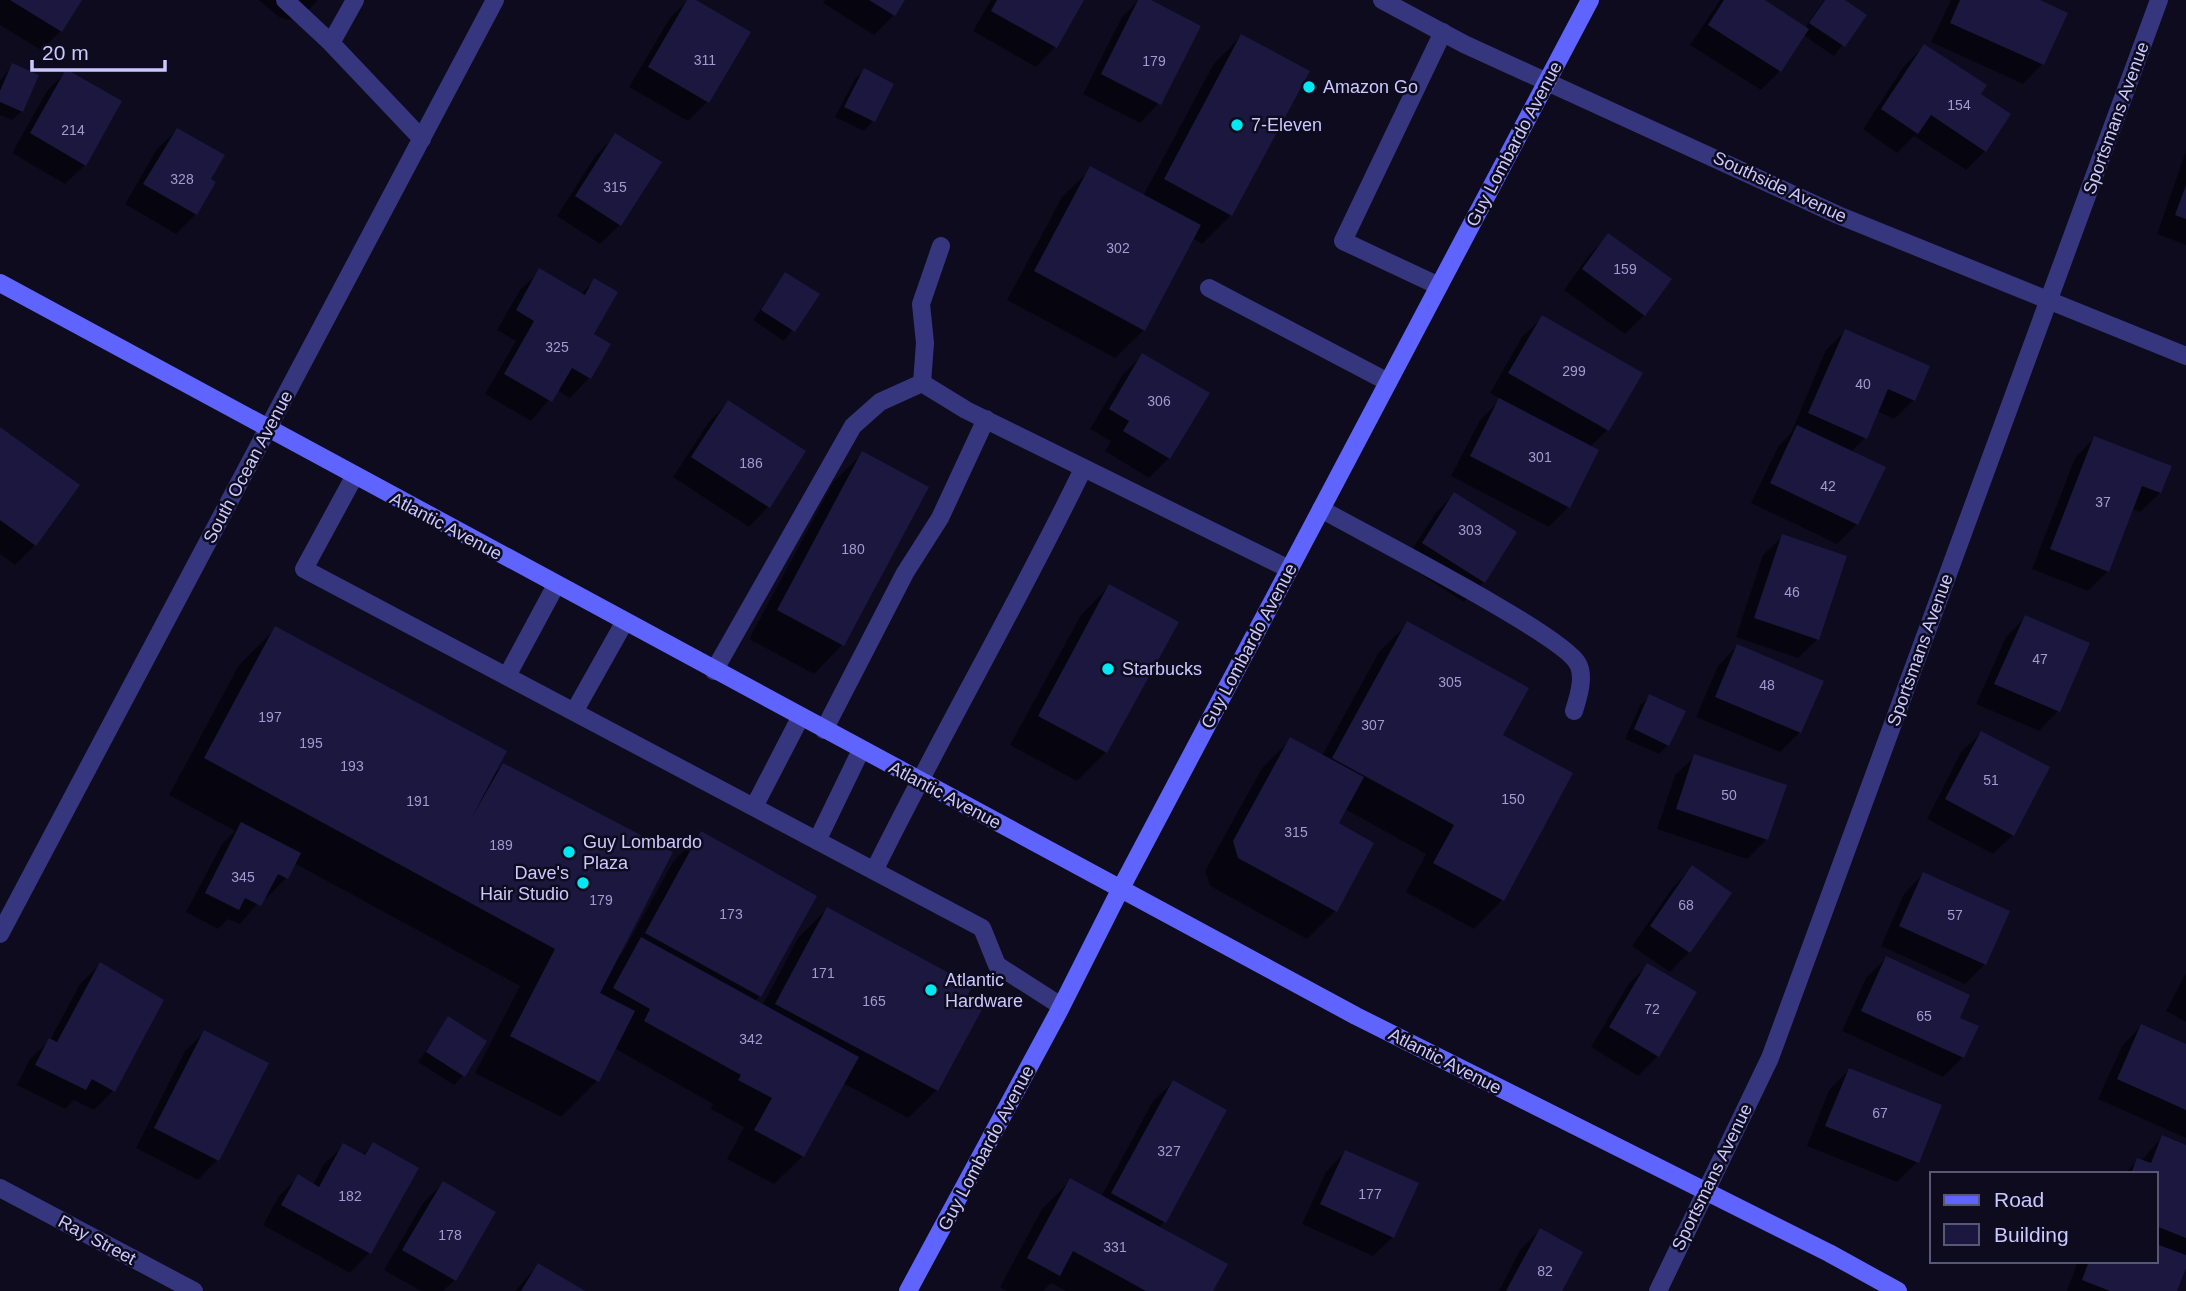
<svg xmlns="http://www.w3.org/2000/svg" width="2186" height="1291" font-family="Helvetica,sans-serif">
<rect width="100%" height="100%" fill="#0d0b1d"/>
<path fill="#0007" d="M0 0H80L61 31 41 50 0 25Z
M259 0H318L301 17 289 20 279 17Z
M688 0H693L707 102 688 121 629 87 670 18Z
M825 0H903L894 15 874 35 823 3Z
M991 0H1082L1055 47 1036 67 973 31Z
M1138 0H1147L1159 103 1140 123 1083 94 1122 17Z
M1720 0H1761L1805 28 1824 0H1842L1865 15 1834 56 1803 35 1780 71 1761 90 1690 45Z
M1951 0H2036L2042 64 2023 84 1931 42Z
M1241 36 1231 215 1202 244 1192 238 1144 330 1115 358 1007 300 1062 197 1091 169 1143 196 1213 65Z
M1924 46 1978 95 1985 151 1966 170 1914 136 1897 153 1863 129 1904 66Z
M12 65 22 111 12 120 0 115V81Z
M864 70 892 84 873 121 864 131 835 117 855 79Z
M66 72 85 165 65 184 12 153 47 91Z
M177 130 209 180 196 214 176 234 125 204 157 149Z
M616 135 620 225 600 244 557 216 596 155Z
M2186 151V245L2157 234Z
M1609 235 1644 315 1625 334 1564 290 1589 255Z
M540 271 581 294 595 280 592 334 608 345 589 378 570 398 557 390 531 421 485 394 516 341 497 330 520 290Z
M786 274 818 295 784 341 753 320Z
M1542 318 1640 374 1607 430 1590 447 1597 451 1568 507 1549 527 1451 476 1480 420 1501 399 1490 393 1522 337Z
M1845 331 1914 400 1894 419 1877 411 1865 438 1851 452 1857 524 1837 544 1751 503 1778 447 1791 433 1826 350Z
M1143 355 1169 458 1149 478 1105 451 1111 441 1090 429 1123 374Z
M728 402 804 452 768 507 749 527 673 477 709 422Z
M0 429 78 485 35 545 15 565 0 554Z
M2094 438 2160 493 2140 512 2132 509 2108 571 2088 591 2032 569 2075 458Z
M863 453 927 488 842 645 814 674 749 639 834 481Z
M1454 494 1515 533 1484 582 1464 602 1403 563 1435 514Z
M1783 536 1818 639 1798 658 1736 637 1763 555Z
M1109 586 1176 623 1106 752 1077 781 1010 745 1081 615Z
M2025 617 2058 711 2039 731 1976 704 2006 637Z
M1408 623 1501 735 1571 774 1502 900 1474 929 1406 892 1426 854 1345 809 1336 824 1335 911 1307 939 1210 886 1205 871 1262 768 1291 739 1322 756 1379 652Z
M275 629 494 774 503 765 621 955 673 862 701 833 760 996 755 1001 762 1006 798 938 827 909 937 1090 908 1118 843 1083 803 1156 774 1184 727 1159 744 1127 711 1109 713 1104 614 1048 597 1081 561 1117 475 1073 520 986 294 863 286 878 267 898 264 896 240 924 228 919 218 929 186 912 222 844 235 831 169 795 239 665Z
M1737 646 1800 732 1780 752 1696 717 1718 666Z
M1650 696 1668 745 1659 754 1625 739 1640 705Z
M1981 733 2013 835 1993 854 1927 819 1961 752Z
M1695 756 1767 839 1747 859 1657 829 1675 775Z
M1693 867 1689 952 1670 972 1632 946 1673 887Z
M1923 874 1985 964 1965 984 1881 946 1904 894Z
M1886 958 1957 1019 1963 1057 1943 1077 1842 1031 1866 978Z
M100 964 114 1090 94 1110 74 1100 65 1109 17 1085 30 1059 50 1040 80 984Z
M1647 965 1658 1056 1638 1076 1591 1047 1628 985Z
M2186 973V1022L2166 1011Z
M449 1019 463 1076 454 1085 418 1062Z
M2141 1026 2186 1046V1138L2098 1099 2122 1046Z
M205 1032 267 1064 217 1160 198 1180 136 1148 185 1051Z
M1849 1070 1917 1162 1897 1182 1807 1146 1829 1090Z
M1173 1082 1164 1222 1158 1228 1211 1291H1066L1051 1283 1043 1291H1007L1000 1287 1042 1209 1070 1181 1101 1197 1153 1101Z
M2162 1137 2186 1147V1263L2175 1291H2067L2078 1261H2156V1174H2124L2138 1160 2141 1161Z
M373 1144 416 1169 369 1253 350 1273 263 1225 279 1196 299 1176 313 1185 324 1164 344 1145 362 1155Z
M1345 1152 1393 1237 1373 1256 1302 1224 1326 1172Z
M443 1183 455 1280 443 1291H421L384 1270 423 1203Z
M1540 1230 1560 1291H1499L1520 1250Z
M538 1265 581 1291H515Z"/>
<path fill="#1c173f" d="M10 0H82L62 32Z
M687 0H696L751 32 709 103 648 67Z
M869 0H905L895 16Z
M997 0H1084L1057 48 991 11Z
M1138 0H1151L1201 26 1161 105 1101 74Z
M1724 0H1765L1809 29 1781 72 1708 25Z
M1825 0H1845L1867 15 1845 47 1809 23Z
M1960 0H2040L2068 13 2044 65 1950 23Z
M1241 34 1310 71 1232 216 1164 179Z
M1924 44 1987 85 1981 94 2011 114 1986 152 1931 115 1918 134 1881 109Z
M12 63 39 75 23 112 0 102V91Z
M864 68 894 84 875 122 844 107Z
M66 69 122 101 86 166 30 133Z
M177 128 225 155 211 179 216 182 197 215 143 184Z
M615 133 662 162 621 226 575 196Z
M1090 166 1201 225 1145 331 1034 271Z
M2186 185V219L2175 215Z
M1608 233 1672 279 1645 316 1582 269Z
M539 268 585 295 594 278 618 292 594 334 611 344 591 379 572 368 552 402 504 374 534 321 516 310Z
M785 272 820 294 795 332 761 310Z
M1542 315 1643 373 1609 431 1508 373Z
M1845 329 1930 366 1915 401 1888 389 1867 439 1808 413Z
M1142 353 1210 393 1170 459 1123 431 1129 421 1109 409Z
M1499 398 1599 450 1570 508 1470 456Z
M728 400 806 451 770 508 691 457Z
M1797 425 1886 467 1858 525 1770 483Z
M0 427 80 485 36 546 0 520Z
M2094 436 2172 466 2161 493 2142 486 2109 572 2050 549Z
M862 451 929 487 844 646 777 610Z
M1454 492 1517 532 1485 583 1422 543Z
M1782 534 1847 556 1819 640 1754 618Z
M1109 584 1179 622 1107 753 1038 716Z
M2025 615 2090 643 2060 712 1994 684Z
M1407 621 1529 688 1503 735 1573 773 1504 901 1433 863 1454 825 1332 758Z
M275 626 507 751 472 817 503 763 673 852 600 993 635 1011 599 1082 510 1036 555 949 204 758Z
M1737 644 1824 681 1801 733 1715 697Z
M1649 694 1686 711 1669 746 1634 729Z
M1981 731 2050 767 2014 836 1945 799Z
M1290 737 1364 777 1339 823 1374 843 1337 912 1238 858 1233 841Z
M1694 754 1787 785 1768 840 1676 809Z
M241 822 301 853 288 879 278 874 261 906 245 898 239 910 205 893Z
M701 831 817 896 761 997 645 933Z
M1692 865 1732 893 1690 953 1650 926Z
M1923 872 2010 911 1986 965 1899 926Z
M827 907 973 986 968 994 985 1004 938 1091 775 1004Z
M641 937 859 1057 804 1157 754 1130 772 1098 738 1080 741 1075 644 1021 650 1009 613 988Z
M1886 956 1970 995 1960 1018 1979 1026 1964 1058 1861 1011Z
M100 962 164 1000 115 1092 92 1079 86 1090 35 1065 49 1038 57 1042Z
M1647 963 1697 992 1659 1057 1609 1027Z
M448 1016 487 1041 465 1077 426 1052Z
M2141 1024 2186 1044V1110L2117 1079Z
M204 1030 269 1063 219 1161 154 1128Z
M1849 1068 1942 1105 1919 1163 1825 1126Z
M1173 1080 1227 1110 1166 1223 1111 1193Z
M2162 1135 2186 1145V1238L2156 1226V1174H2131L2137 1158 2151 1163Z
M373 1142 419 1168 371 1254 281 1205 298 1174 319 1187 343 1143 365 1155Z
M1345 1150 1419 1183 1394 1238 1320 1204Z
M1070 1178 1228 1264 1213 1291H1146L1073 1251 1060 1276 1027 1258Z
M443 1181 496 1212 456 1281 402 1250Z
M1540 1228 1583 1252 1562 1291H1506Z
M2156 1244 2186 1255V1268L2177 1291H2110L2082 1280 2089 1261H2156Z
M538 1263 585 1291H521Z"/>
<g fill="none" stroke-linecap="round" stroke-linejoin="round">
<path stroke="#35367e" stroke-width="18" d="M285 0 331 43 422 139
M331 43 355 0
M941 246 921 304 925 343 922 383 966 410 1289 569
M1439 286 1343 241 1443 32
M1209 288 1388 382
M354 477 304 569 982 928 997 965 1061 1006
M1321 509C1361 532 1564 635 1578 664 1585 677 1578 698 1574 711
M714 671 853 426 880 402 922 383
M507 676 556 585
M574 712 624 623
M824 730 905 573 940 518 986 419
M754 807 800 718
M817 841 861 750
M874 871C941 735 1017 605 1083 469"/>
<path stroke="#35367e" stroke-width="18" d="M1382 0 1464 44 1838 215 2186 356
M0 934 495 0
M0 1188 194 1291
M1658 1291 1770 1058 2159 0"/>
<path stroke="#5f64ff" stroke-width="18" d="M0 283 1356 1016 1829 1253 1898 1291
M908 1291 1059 1011 1120 890 1590 0"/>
</g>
<g fill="#00e9f3" stroke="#0d0b1d" stroke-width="2.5">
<circle cx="1309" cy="87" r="7"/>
<circle cx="1237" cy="125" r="7"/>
<circle cx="1108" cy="669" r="7"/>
<circle cx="569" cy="852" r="7"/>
<circle cx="583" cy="883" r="7"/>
<circle cx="931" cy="990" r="7"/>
</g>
<g text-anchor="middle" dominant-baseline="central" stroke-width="5" stroke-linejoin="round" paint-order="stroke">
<g font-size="14" fill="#9f9ccf">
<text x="705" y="60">311</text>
<text x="1154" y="61">179</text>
<text x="1959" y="105">154</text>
<text x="73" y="130">214</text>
<text x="182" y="179">328</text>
<text x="615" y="187">315</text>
<text x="1118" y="248">302</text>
<text x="1625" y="269">159</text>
<text x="557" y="347">325</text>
<text x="1574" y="371">299</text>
<text x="1863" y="384">40</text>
<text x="1159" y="401">306</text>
<text x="1540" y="457">301</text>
<text x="751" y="463">186</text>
<text x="1828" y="486">42</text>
<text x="2103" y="502">37</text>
<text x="1470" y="530">303</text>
<text x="853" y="549">180</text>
<text x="1792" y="592">46</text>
<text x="2040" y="659">47</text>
<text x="1450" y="682">305</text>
<text x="1767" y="685">48</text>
<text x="270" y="717">197</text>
<text x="1373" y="725">307</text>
<text x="311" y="743">195</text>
<text x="352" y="766">193</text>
<text x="1991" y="780">51</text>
<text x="1729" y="795">50</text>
<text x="1513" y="799">150</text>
<text x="418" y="801">191</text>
<text x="1296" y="832">315</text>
<text x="501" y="845">189</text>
<text x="243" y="877">345</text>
<text x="601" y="900">179</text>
<text x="1686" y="905">68</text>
<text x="731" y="914">173</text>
<text x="1955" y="915">57</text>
<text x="823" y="973">171</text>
<text x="874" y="1001">165</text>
<text x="1652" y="1009">72</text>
<text x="1924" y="1016">65</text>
<text x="751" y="1039">342</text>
<text x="1880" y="1113">67</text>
<text x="1169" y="1151">327</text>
<text x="1370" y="1194">177</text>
<text x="350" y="1196">182</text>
<text x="450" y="1235">178</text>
<text x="1115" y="1247">331</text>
<text x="1545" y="1271">82</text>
</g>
<g font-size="18" fill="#cbc8ff" stroke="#0d0b1d" text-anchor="start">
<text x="1323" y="87">Amazon Go</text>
<text x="1251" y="125">7-Eleven</text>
<text x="1122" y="669">Starbucks</text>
<text x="583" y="842">Guy Lombardo<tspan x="583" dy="21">Plaza</tspan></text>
<text x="569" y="873" text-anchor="end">Dave's<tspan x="569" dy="21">Hair Studio</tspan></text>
<text x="945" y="980">Atlantic<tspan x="945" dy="21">Hardware</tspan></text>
</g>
<g font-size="18" fill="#cbc8ff" stroke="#0d0b1d">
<text transform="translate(2116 118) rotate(-70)">Sportsmans Avenue</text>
<text transform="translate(1514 144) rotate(-62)">Guy Lombardo Avenue</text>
<text transform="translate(1780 187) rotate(25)">Southside Avenue</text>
<text transform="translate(248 467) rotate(-62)">South Ocean Avenue</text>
<text transform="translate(446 526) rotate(28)">Atlantic Avenue</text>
<text transform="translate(1249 646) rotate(-62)">Guy Lombardo Avenue</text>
<text transform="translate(1920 650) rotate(-70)">Sportsmans Avenue</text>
<text transform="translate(945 795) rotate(28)">Atlantic Avenue</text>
<text transform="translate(1445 1061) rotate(27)">Atlantic Avenue</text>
<text transform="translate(986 1148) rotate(-62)">Guy Lombardo Avenue</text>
<text transform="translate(1712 1177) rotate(-64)">Sportsmans Avenue</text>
<text transform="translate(97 1240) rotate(28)">Ray Street</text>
</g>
</g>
<rect x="1930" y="1172" width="228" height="91" fill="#0d0b1d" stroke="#595777" stroke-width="2"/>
<rect x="1944" y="1195" width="35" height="10" fill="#5f64ff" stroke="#595777" stroke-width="2"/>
<text x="1994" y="1207" font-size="21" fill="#cbc8ff">Road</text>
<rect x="1944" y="1224" width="35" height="21" fill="#1c173f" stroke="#595777" stroke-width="2"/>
<text x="1994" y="1242" font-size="21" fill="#cbc8ff">Building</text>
<path d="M32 60v10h133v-10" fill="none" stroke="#cbc8ff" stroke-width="3.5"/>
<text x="42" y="60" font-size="21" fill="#cbc8ff" stroke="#0d0b1d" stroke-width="5" paint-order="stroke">20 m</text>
</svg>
